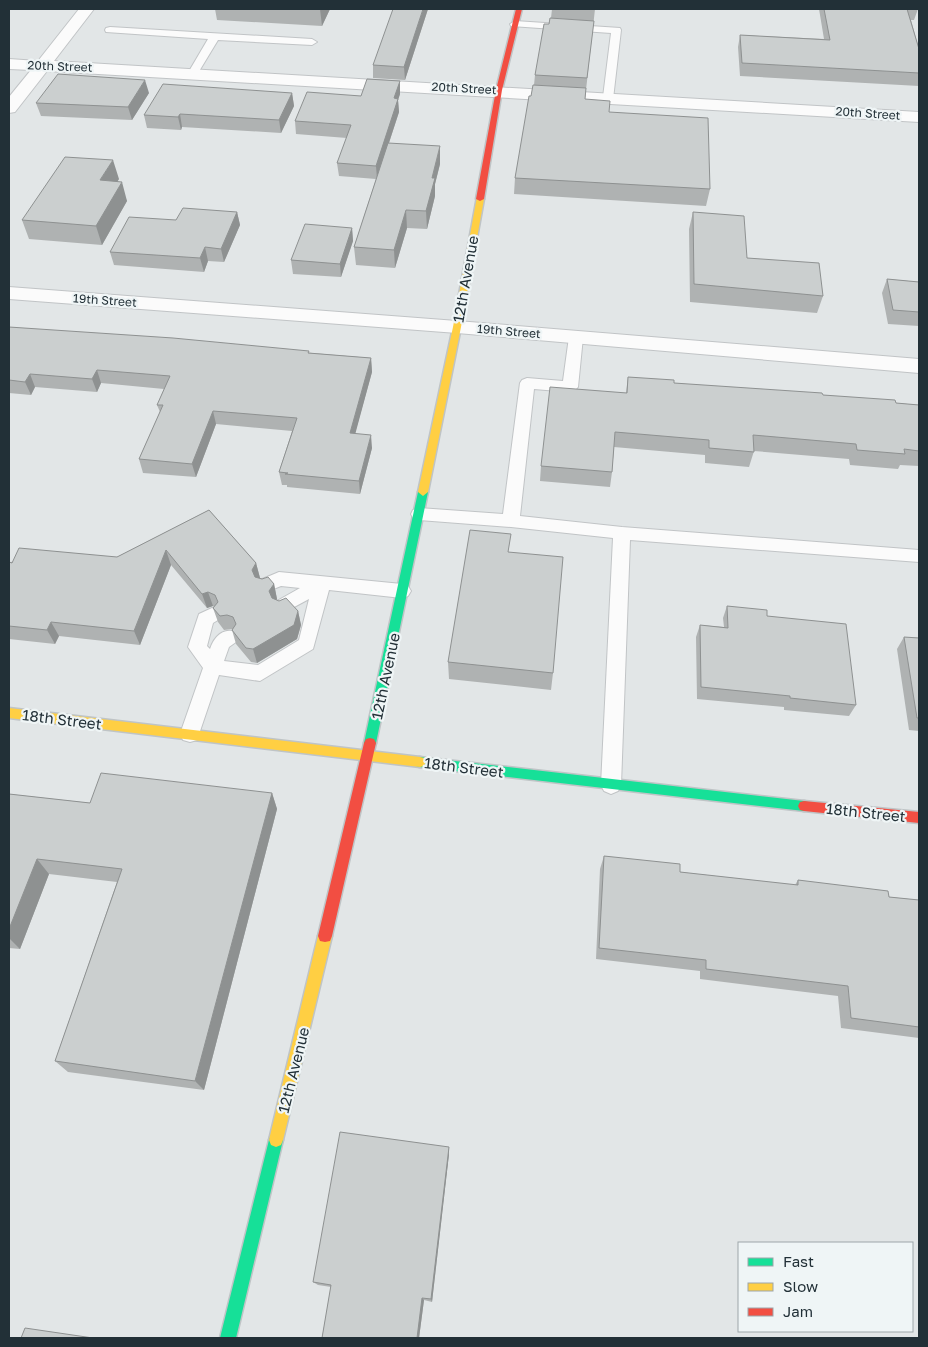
<svg xmlns="http://www.w3.org/2000/svg" width="928" height="1347" font-family="'Golos Text',sans-serif">
<rect width="100%" height="100%" fill="#e2e6e7"/>
<g fill="none" stroke-linecap="round" stroke-linejoin="round">
<g stroke="#c1c4c6" stroke-width="2">
<path id="lane" d="M515 21 620 28 621 30 613 99 609 100 603 97 611 33 511 26 510 24Z
M110 27 312 39 317 42 312 45 218 40 198 73 193 76 188 73 208 39 106 32 105 30 106 28Z
M576 332 581 334 583 337 578 387 575 390 570 392 534 389 520 516 622 527 919 550V562L630 540 621 785 618 791 611 794 604 791 601 785 613 538 511 527 419 520 413 518 411 514 413 510 419 508 503 514 520 383 522 380 527 378 563 381 569 337 571 334Z
M279 572 402 584 408 586 411 591 408 596 402 598 329 590 313 649 260 681 219 675 197 740 190 742 183 740 180 734 203 668 188 647 199 614 212 608 218 610 221 615 218 620 213 623 207 646 210 649C214 637 223 627 236 632L239 637 236 642 229 647 224 661 258 665 299 640 309 599 283 613 277 611 274 606 277 601 300 588 281 586 266 592 260 590 257 585 260 580Z"/>
</g>
<g stroke="#c1c4c6" stroke-width="2">
<path id="street" d="M79 9H94L54 61 919 112V122L47 71 15 112 9 113V97L31 70 9 69V59L38 61Z
M9 287 457 321 919 359V373L457 333 9 299Z"/>
</g>
<g stroke="#bfc4c6" stroke-width="3">
<path id="fast" d="M423 488 428 492 376 743 374 747 370 748 366 747 364 743 418 492Z
M420 757 804 801 808 802 810 806 808 810 804 811 420 767 416 766 414 762 416 758Z
M276 1133 281 1135 283 1140 236 1338H220L269 1140 271 1135Z"/>
</g>
<g stroke="#bfc4c6" stroke-width="3">
<path id="slow" d="M477 197 484 199 461 327 428 492 423 496 418 492 453 327Z
M9 708 420 757 424 758 426 762 424 766 420 767 9 718Z
M325 930 330 931 332 936 283 1140 281 1145 276 1147 271 1145 269 1140 318 936 320 931Z"/>
</g>
<g stroke="#bfc4c6" stroke-width="3">
<path id="jam" d="M516 9H522L502 90 484 199 480 201 476 199 496 90Z
M370 738 374 739 376 743 332 936 330 941 325 942 320 941 318 936 364 743 366 739Z
M804 801 919 812V823L804 811 800 810 798 806 800 802Z"/>
</g>
<use href="#lane" fill="#fbfbfb" fill-rule="evenodd"/>
<use href="#street" fill="#fbfbfb" fill-rule="evenodd"/>
<use href="#fast" fill="#16e098" fill-rule="evenodd"/>
<use href="#slow" fill="#ffcf43" fill-rule="evenodd"/>
<use href="#jam" fill="#f24e42" fill-rule="evenodd"/>
</g>
<path fill="#afb2b2" d="M215 9H330L322 26 217 20Z
M428 9 405 80 373 78V65Z
M552 9H595L585 99 609 112 710 189 706 206 514 194 515 178 531 96 534 85 535 75 551 18Z
M819 9H918L914 20H911L919 49V86L740 76 738 47 740 35 824 39Z
M400 81V94L398 100 399 112 389 143 440 164 435 184V196L427 229 407 228 395 268 356 265 354 247 376 179 339 176 337 163 347 138 296 134 295 121Z
M149 93 132 120 41 116 36 103Z
M292 93 294 106 281 133 182 127 181 130 147 128 144 115Z
M119 179 117 182 127 201 102 245 29 239 22 220Z
M237 212 240 225 224 262 208 261 204 272 114 265 110 252 176 220Z
M693 212 747 258 823 296 817 313 690 302 689 229Z
M352 228 353 241 341 277 293 274 291 260Z
M887 279 919 282V326L888 324 882 293Z
M9 327 371 358 372 372 355 433 372 448 360 494 287 487V485H282L279 472 292 431 216 424 196 477 143 473 139 459 160 412 157 405 164 389 101 383 97 392 35 387 31 395 9 393Z
M628 377 674 383 823 395 896 403 919 405V466L900 465 898 469 850 465 849 459 754 451 749 467 705 463V455L614 447 612 472 610 487 540 481 541 466 626 393Z
M209 510 256 563 260 578 274 584 277 599V600L298 611 301 625 297 639 257 663 251 662 236 644 232 630V629L224 630 218 622 213 608 214 607 213 606 207 608 171 565 140 645 59 636 55 644 9 639V562L117 557Z
M510 552 553 673 551 690 449 679 448 662Z
M727 606 767 616 856 705 849 716 784 710V707L697 699 696 637 700 625 724 627 723 618Z
M904 637 919 638V731L909 730 897 649Z
M272 793 277 809 204 1090 68 1072 55 1061 117 882 49 874 20 949 9 948V794L90 803Z
M604 856 680 872 795 885 798 880 889 897 919 900V1038L841 1028 838 996 700 979V971L596 959 600 869Z
M449 1147V1154L432 1302 424 1300 419 1338H322L331 1287 318 1285 313 1282Z"/>
<path fill="#8e9191" d="M320 9H330L322 26Z
M423 9H428L405 80 404 67Z
M145 80 149 93 132 120 128 107Z
M400 81V94L398 100 399 112 377 179 376 166 394 98Z
M292 93 294 106 281 133 279 120Z
M180 114 182 127 181 130 178 117Z
M440 146V164L435 184V196L427 229 426 211 432 178Z
M113 160 119 179 106 199 100 180Z
M122 182 127 201 102 245 96 226Z
M406 210 407 228 395 268 394 250Z
M237 212 240 225 224 262 221 249Z
M352 228 353 241 341 277 340 264Z
M205 247 208 261 204 272 200 258Z
M371 358 372 372 352 446 350 433Z
M97 370 101 383 97 392 92 379Z
M30 374 35 387 31 395 25 382Z
M213 411 216 424 196 477 192 464Z
M371 435 372 448 360 494 359 481Z
M166 550 171 565 140 645 134 631Z
M256 563 260 578 255 584 252 570Z
M274 584 277 599 272 605 269 591Z
M208 592 213 606 207 608 202 594Z
M298 611 301 625 297 639 257 663 253 649Z
M51 622 59 636 55 644 47 630Z
M272 793 277 809 204 1090 195 1081Z
M37 859 49 874 20 949 9 938V929Z
M449 1147V1154L432 1302 431 1299Z
M422 1298 424 1300 419 1338H417Z"/>
<path fill="#cbcfcf" stroke="#8e9191" d="M393 9H423L404 67 373 65Z
M824 9H907L919 49V73L742 63 740 35 830 40Z
M550 18 594 21 587 78 535 75 544 24H549Z
M58 74 145 80 128 107 36 103Z
M367 79 400 81 394 98 398 99 376 166 337 163 351 125 295 121 307 92 361 96Z
M163 84 292 93 279 120 180 114 178 117 144 115Z
M533 85 586 88 585 99 610 101 609 112 708 118 710 189 515 178 529 96H531Z
M388 143 440 146 432 178H435L426 211 406 210 394 250 354 247Z
M65 157 113 160 100 180 122 182 96 226 22 220Z
M183 208 237 212 221 249 205 247 200 258 110 252 129 217 176 220Z
M693 212 744 216 747 258 819 263 823 296 694 284Z
M305 224 352 228 340 264 291 260Z
M887 279 919 282V312L893 310Z
M9 327 173 338 309 351 308 353 371 358 350 433 371 435 359 481 285 474 288 473 279 472 297 418 213 411 192 464 139 459 163 405H157L170 376 97 370 92 379 30 374 25 382 9 380Z
M628 377 674 380V383L822 393 823 395 895 400 896 403 919 405V451L904 449 905 454 857 450 856 444 753 435 754 452 709 448V440L615 432 612 472 541 466 550 387 627 393Z
M209 510 256 563 252 570 255 577 262 579 268 577 274 584 269 591 272 598 279 601 286 598 298 611 294 625 253 649 246 648 232 630 236 624 233 617 227 615 220 616 213 608 218 602 215 595 208 592 202 594 166 550 134 631 51 622 47 630 9 626V562L12 563 19 548 117 557Z
M470 530 511 534 508 552 563 557 553 673 448 662Z
M727 606 767 610V616L846 624 856 705 790 698V696L701 687 700 625 728 628Z
M904 637 919 638V718H917Z
M101 773 272 793 195 1081 55 1061 122 869 37 859 9 929V794L90 803Z
M604 856 680 864V872L798 885V880L888 891 889 897 919 900V1027L851 1018 848 986 706 969V960L599 948Z
M340 1132 449 1147 431 1299 422 1298 417 1338H322L331 1285 313 1282Z
M25 1328 93 1338H21Z"/>
<g text-anchor="middle" dominant-baseline="central" stroke-width="4.5" stroke-linejoin="round" paint-order="stroke">
<g font-size="12" fill="#223037" stroke="#eff5f6">
<text transform="translate(60 66) rotate(2)">20th Street</text>
<text transform="translate(464 88) rotate(3)">20th Street</text>
<text transform="translate(868 113) rotate(4)">20th Street</text>
<text transform="translate(105 300) rotate(4)">19th Street</text>
<text transform="translate(509 331) rotate(5)">19th Street</text>
</g>
<g font-size="15" fill="#223037" stroke="#eff5f6">
<text transform="translate(465 279) rotate(-80)">12th Avenue</text>
<text transform="translate(385 676) rotate(-78)">12th Avenue</text>
<text transform="translate(62 719) rotate(7)">18th Street</text>
<text transform="translate(464 767) rotate(7)">18th Street</text>
<text transform="translate(866 812) rotate(6)">18th Street</text>
<text transform="translate(293 1070) rotate(-76)">12th Avenue</text>
</g>
</g>
<rect width="928" height="1347" fill="none" stroke="#223037" stroke-width="20"/>
<rect x="738" y="1242" width="175" height="90" fill="#eff5f6" stroke="#9da6aa"/>
<rect x="748" y="1258" width="25" height="8" fill="#16e098" stroke="#9da6aa"/>
<text x="783" y="1267" font-size="15" fill="#223037">Fast</text>
<rect x="748" y="1283" width="25" height="8" fill="#ffcf43" stroke="#9da6aa"/>
<text x="783" y="1292" font-size="15" fill="#223037">Slow</text>
<rect x="748" y="1308" width="25" height="8" fill="#f24e42" stroke="#9da6aa"/>
<text x="783" y="1317" font-size="15" fill="#223037">Jam</text>
</svg>
